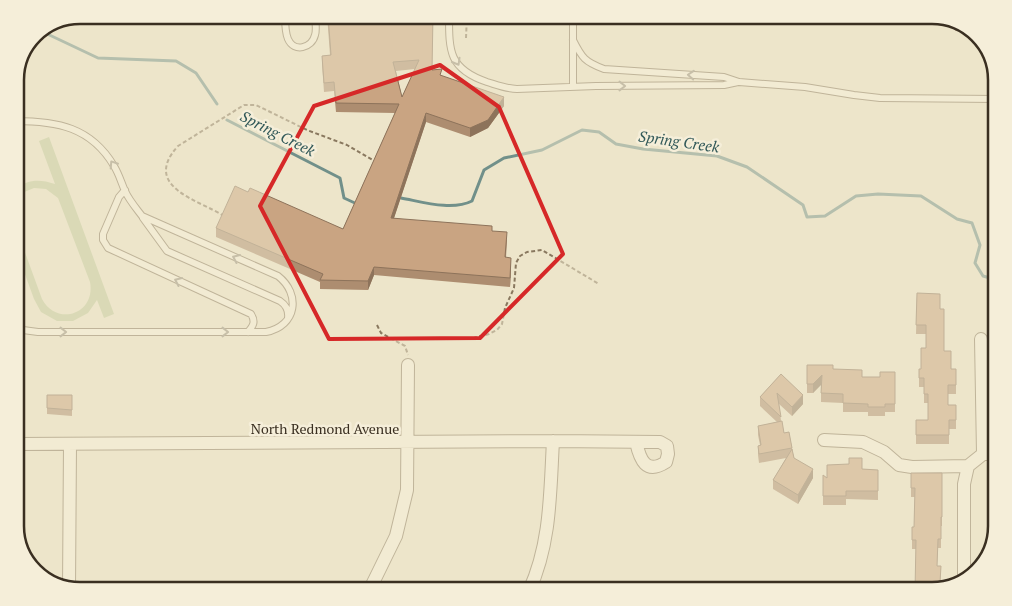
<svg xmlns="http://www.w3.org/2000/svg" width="1012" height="606" font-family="'PT Serif',serif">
<rect width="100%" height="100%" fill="#ede5ca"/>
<path fill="#c3cb9e" d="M49 137 114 314 104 318 97 300 88 313 73 321H57L41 312 34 299 15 247V225L42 299C57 327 96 314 90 282L58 198 46 189 34 188 22 193 15 202V189C28 179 40 179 55 184L39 141Z"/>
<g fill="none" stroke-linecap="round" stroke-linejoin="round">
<path stroke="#71908a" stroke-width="3" d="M41 31 98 58 176 61 196 73 217 104
M227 120 340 178 344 198 357 204
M401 198C423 202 452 211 472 201L484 170 504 158 542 150 582 130 599 132 616 144 643 149 717 156 747 167 803 205 807 217 825 216 856 196 878 194 921 196 957 219 972 223 980 245 975 263 983 276 997 280"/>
<g stroke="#89785f" stroke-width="8">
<path id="lane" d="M285 15C285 23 285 32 288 39 294 53 312 48 315 35 317 29 315 22 315 15
M449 15C449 52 449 69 487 82 497 85 507 89 517 89L596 86 724 85 738 82
M573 40C582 58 585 62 604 69L724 77 739 82 805 87 854 95 880 98 997 99
M573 87V15
M15 121C57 121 91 127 114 166 119 174 121 182 125 191 129 200 136 208 142 216L278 276C301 294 297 326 266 332H38L23 330 15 326
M125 190 119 197 103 234V240L108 248 251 314C256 322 253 326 248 332
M143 218 167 251 280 301C286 305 289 310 288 318"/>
</g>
<g stroke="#89785f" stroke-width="14">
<path id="street" d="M981 339 983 454
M824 440 863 442 884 452 899 465 912 467 968 466
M15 444 553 441 660 442 667 446 668 454 666 462C646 475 640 460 636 442
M983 454H997
M964 583V484L968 466 983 454
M69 588 70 445
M369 591 396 536 407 490 408 365
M529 591C551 543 550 493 553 441"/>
</g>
<path stroke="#89785f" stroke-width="2" stroke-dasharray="4 2.5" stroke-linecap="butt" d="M466 38 467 15
M224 216C199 200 141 187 178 146L244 105H256L307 130 347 145 376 162
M377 325 381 333 405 346 408 355
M460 339H470L489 334 497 330 502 324 505 308 514 288 516 263 520 256 527 252 542 250 599 284"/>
<use href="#lane" stroke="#f8f1dd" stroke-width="6"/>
<use href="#street" stroke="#f8f1dd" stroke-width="12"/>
</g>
<path fill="#ad8d70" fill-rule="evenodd" d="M327 15H433L432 70 442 76 504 106 488 128 470 137 426 122 394 218 492 231 507 240 506 258 511 267 510 287 374 275 368 290 320 289V282L216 237V228L248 192 343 229 395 113 336 112 334 91 324 92 322 64V56L330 55ZM415 69 402 97 396 71Z
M955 21 965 24 973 32 955 31Z
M917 293 940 309 944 351 951 369H956V394H948V405H956V429H949V444H916V420H928V403H924V387H919V369H921L926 348V334H916Z
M807 365 833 369 862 377H880L895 372V412H885V416H868V412H843V403L821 402V384L813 393H807Z
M781 374 803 404 792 416 779 404 781 421 784 433 789 432 794 458 813 478 798 504 773 489V480L786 458 759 463 758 455V446L760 445 758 435V426L777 422 760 406V397Z
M47 395H72V416L47 414Z
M989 468H997V506L990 507Z
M862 469 878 470V500L846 499V505H823V475L827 478Z
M911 473H942V526H941V548H938L937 566H941L940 589 933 591 916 549H912V527H914L915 497H911Z"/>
<path fill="#8d735b" d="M504 97V106L488 128 470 137V128Z
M426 113V122L391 227V218Z
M511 258V267L510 287V278Z
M374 267V275L368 290V281Z
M822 375V384L813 393V384Z
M803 395V404L792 416V407Z
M813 469V478L798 504V495Z"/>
<path fill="#c9a482" stroke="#8d735b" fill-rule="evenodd" d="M328 15H433L432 70 442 69 440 75 504 97 488 120 470 128 426 113 391 218 492 226V231L507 232 505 257 511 258 510 278 374 267 368 281 320 280 323 274 216 228 235 186 248 192 250 188 343 229 399 104 336 103 334 82 324 83 322 56 331 55ZM419 60 402 97 393 62Z
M917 293 940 294V309H944V351H951V369H956V385H948V405H956V420H949V435H916V420H928V394H924V378H919V369H921V348H926V325H916Z
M807 365H833V369L862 370V377H880V372H895V404H885V407H868V404L843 403V394L821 393 822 375 813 384H807Z
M781 374 803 395 792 407 777 393 781 417 760 397Z
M47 395H72V410L47 408Z
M782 421 784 433 789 432 792 448 759 454 758 446 761 445 758 426Z
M792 449 794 458 813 469 798 495 773 480Z
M849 458H862V469L878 470V491H846V496H823V475L827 478V465L849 464Z
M989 468H997V498H990Z
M911 473H942V517H941V539H938L937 566H941L940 582H937V590L933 591H915L916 540H912V527H914L915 488H911Z"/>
<defs><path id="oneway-chevron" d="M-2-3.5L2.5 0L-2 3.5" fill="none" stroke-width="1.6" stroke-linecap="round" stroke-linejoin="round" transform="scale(1.25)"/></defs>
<g stroke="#99907f">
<use href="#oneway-chevron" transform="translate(457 62) rotate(60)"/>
<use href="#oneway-chevron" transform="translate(691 75) rotate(-176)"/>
<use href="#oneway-chevron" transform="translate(622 86)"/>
<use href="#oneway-chevron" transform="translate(113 164) rotate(-123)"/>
<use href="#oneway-chevron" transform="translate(236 258) rotate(-156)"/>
<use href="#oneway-chevron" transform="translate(178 281) rotate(-156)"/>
<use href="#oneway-chevron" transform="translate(63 332)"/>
<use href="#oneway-chevron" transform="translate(225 332)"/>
</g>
<path d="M0 0H1012V606H0ZM440 65 499 107 563 254 480 338 329 339 260 206 314 106Z" fill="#ede5ca" fill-opacity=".55" fill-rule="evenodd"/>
<path fill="none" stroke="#d62828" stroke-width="4" stroke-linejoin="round" d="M440 65 499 107 563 254 480 338 329 339 260 206 314 106Z"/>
<g text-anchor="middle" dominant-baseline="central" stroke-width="5" stroke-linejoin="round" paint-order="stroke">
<g font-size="14" fill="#3a2f21" stroke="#f5eed9">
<text x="325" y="428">North Redmond Avenue</text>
</g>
<g font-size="15" font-style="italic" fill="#325959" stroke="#f5eed9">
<text transform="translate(278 133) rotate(27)">Spring Creek</text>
<text transform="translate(679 141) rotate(8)">Spring Creek</text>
</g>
</g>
<path d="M0 0H1012V606H0ZM80 24H932A56 56 0 0 1 988 80V526A56 56 0 0 1 932 582H80A56 56 0 0 1 24 526V80A56 56 0 0 1 80 24Z" fill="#f5eed9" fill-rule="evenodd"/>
<path fill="none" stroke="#3a2f21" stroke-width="2.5" d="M80 24H932A56 56 0 0 1 988 80V526A56 56 0 0 1 932 582H80A56 56 0 0 1 24 526V80A56 56 0 0 1 80 24Z"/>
</svg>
